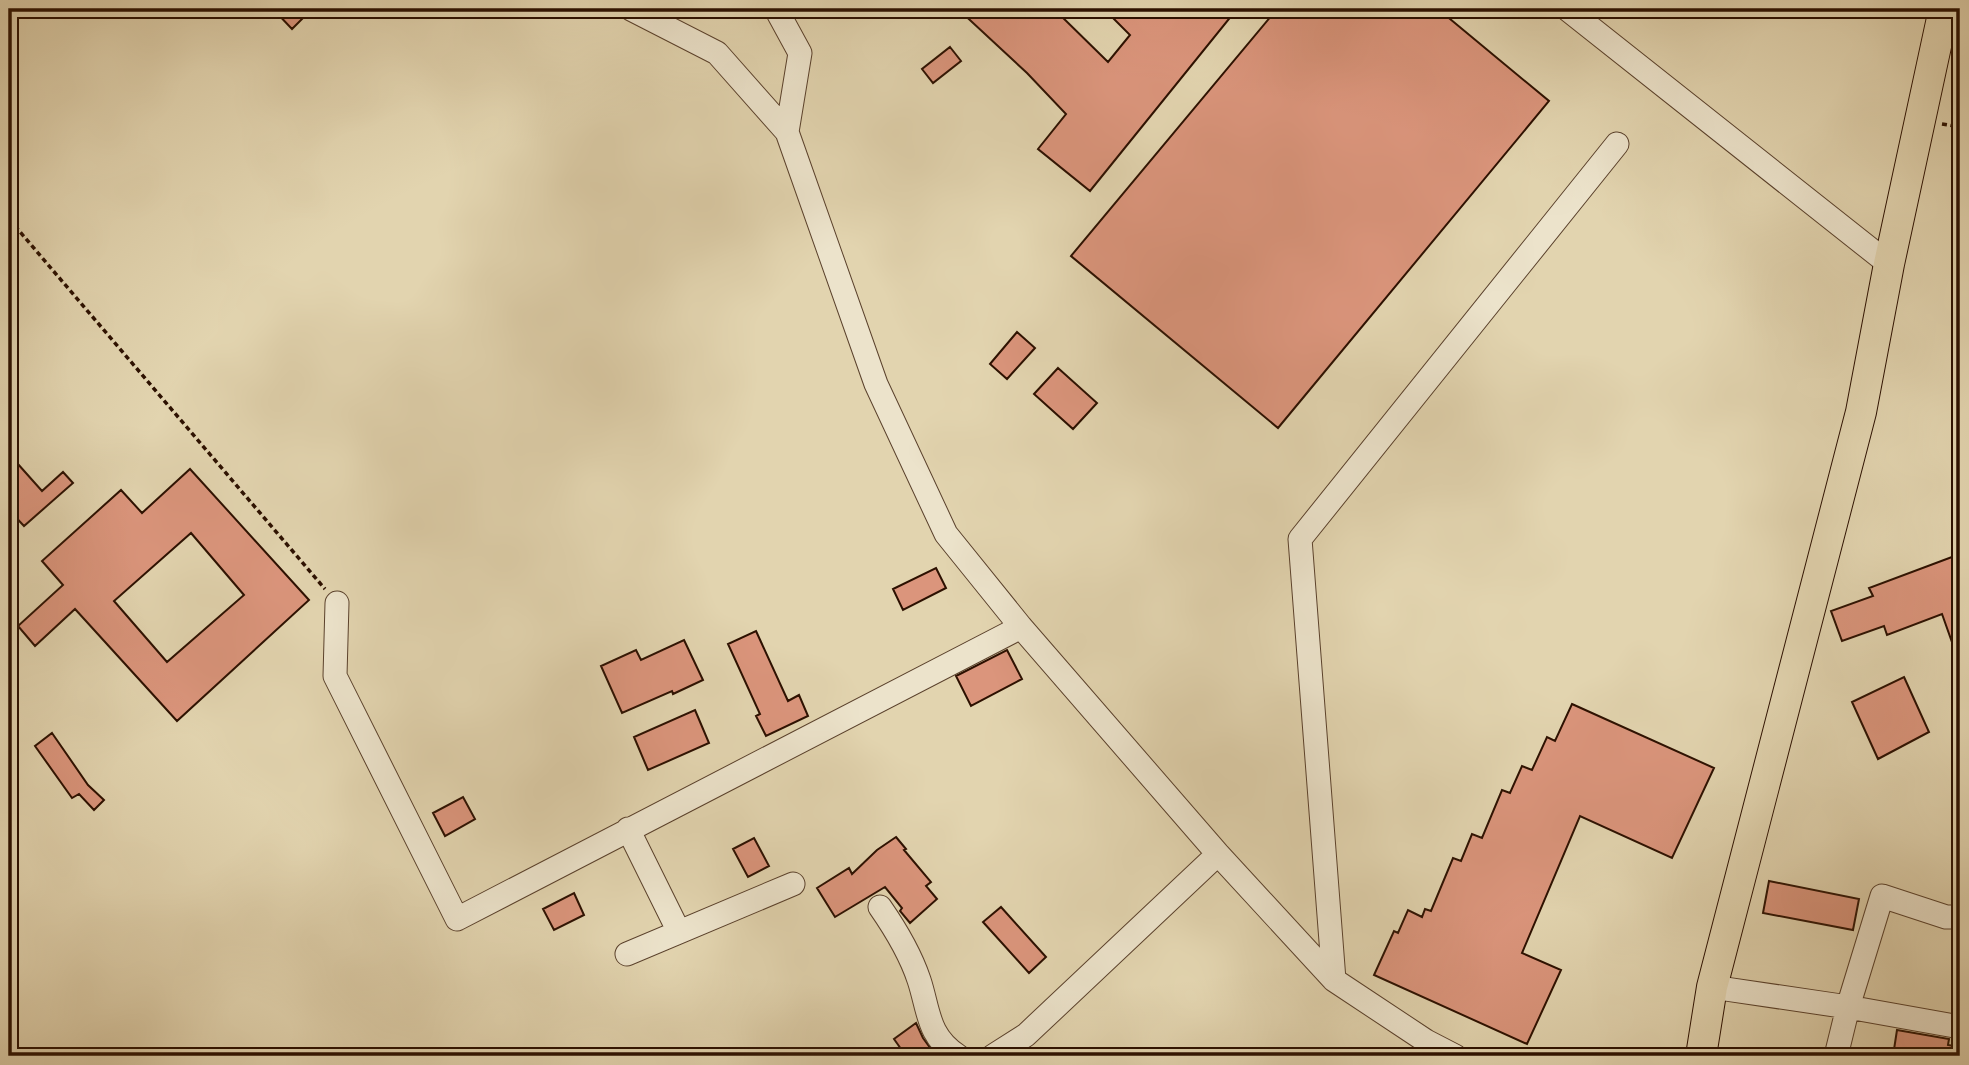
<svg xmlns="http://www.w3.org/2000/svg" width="1969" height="1065" font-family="'EB Garamond',serif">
<rect width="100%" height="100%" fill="#e2d4af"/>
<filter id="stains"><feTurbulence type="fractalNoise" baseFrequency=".00286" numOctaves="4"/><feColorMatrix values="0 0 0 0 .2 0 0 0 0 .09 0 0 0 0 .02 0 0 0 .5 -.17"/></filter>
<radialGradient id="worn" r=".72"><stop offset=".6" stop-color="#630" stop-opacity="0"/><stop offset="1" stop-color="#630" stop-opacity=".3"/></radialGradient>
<path fill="#db957c" stroke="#2c1000" stroke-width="2" fill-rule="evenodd" d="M273 9H294L303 18 292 29Z
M958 9H1054L1108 62 1130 35 1104 9H1237L1090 191 1038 149 1066 114 1027 73Z
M1277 9H1438L1549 101 1278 428 1071 256Z
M950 47 961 61 933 83 922 69Z
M1017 332 1035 348 1007 379 990 364Z
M1058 368 1097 403 1073 429 1034 394Z
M9 454 42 491 63 472 73 483 24 526 9 510Z
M190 469 309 600 177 721 75 609 35 646 18 626 63 585 42 561 121 490 142 513ZM191 533 244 595 167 662 114 601Z
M1960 554V658L1958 659 1942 614 1887 635 1884 626 1842 641 1831 611 1873 596 1869 588Z
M936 568 946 588 903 610 893 589Z
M756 631 788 701 799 695 808 716 766 736 756 716 760 714 728 644Z
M684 640 703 680 673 694 672 691 622 713 601 666 636 650 641 660Z
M1007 650 1022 679 971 706 956 676Z
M1904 677 1929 732 1878 759 1852 702Z
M1572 704 1714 768 1672 858 1580 816 1522 953 1561 970 1527 1044 1374 975 1394 931 1398 933 1408 910 1422 917 1425 909 1431 911 1453 858 1461 861 1472 834 1482 838 1502 790 1510 793 1522 766 1532 770 1547 737 1555 741Z
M695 710 709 743 648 770 634 737Z
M52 733 88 785 104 800 94 810 79 794 72 798 35 746Z
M463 797 475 819 445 836 433 813Z
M896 837 906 849 904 850 931 882 926 886 937 899 910 923 900 911 902 908 885 887 835 917 817 888 849 868 852 874 877 850Z
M754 838 769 866 748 877 733 849Z
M1769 881 1859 899 1853 930 1763 913Z
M574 893 584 915 554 930 543 909Z
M1001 907 1046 957 1029 973 983 922Z
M916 1023 923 1038 936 1056H906L894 1039Z
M1897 1030 1949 1039 1948 1045 1960 1047V1056H1893Z"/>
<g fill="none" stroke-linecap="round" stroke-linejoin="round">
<g stroke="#5a412c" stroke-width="25">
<path id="minor" d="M631 9 717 53 787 132 876 384 946 534 1021 627 1218 854 1334 980 1426 1041 1455 1056
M776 9 800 53 787 132
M1567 9 1889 264
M337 603 335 676 457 919 1021 627
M628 829 679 932
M880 907C896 930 910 953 919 980 929 1010 927 1036 958 1056
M627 954 793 884
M1334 980 1300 539 1617 144
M1712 987 1848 1007 1960 1027
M993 1056 1026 1035 1218 854
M1836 1056 1848 1007 1882 896 1946 917H1960"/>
</g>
<g stroke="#2c1000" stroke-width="32">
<path id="major" d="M1701 1056 1712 987 1861 412 1889 264 1944 9"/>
</g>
<path stroke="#2c1000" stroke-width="3.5" stroke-dasharray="5 3.5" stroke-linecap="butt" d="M1942 124 1960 127
M15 226 325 589"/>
<use href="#minor" stroke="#ece3cb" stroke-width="23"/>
<use href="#major" stroke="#e2d4af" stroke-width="30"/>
</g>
<rect width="1969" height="1065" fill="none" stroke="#e2d4af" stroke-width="35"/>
<rect x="10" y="10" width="1948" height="1044" fill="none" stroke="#2c1000" stroke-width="3.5"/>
<rect x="18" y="18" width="1934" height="1030" fill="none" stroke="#2c1000" stroke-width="2"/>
<rect width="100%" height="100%" filter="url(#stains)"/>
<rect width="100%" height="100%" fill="url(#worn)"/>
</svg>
